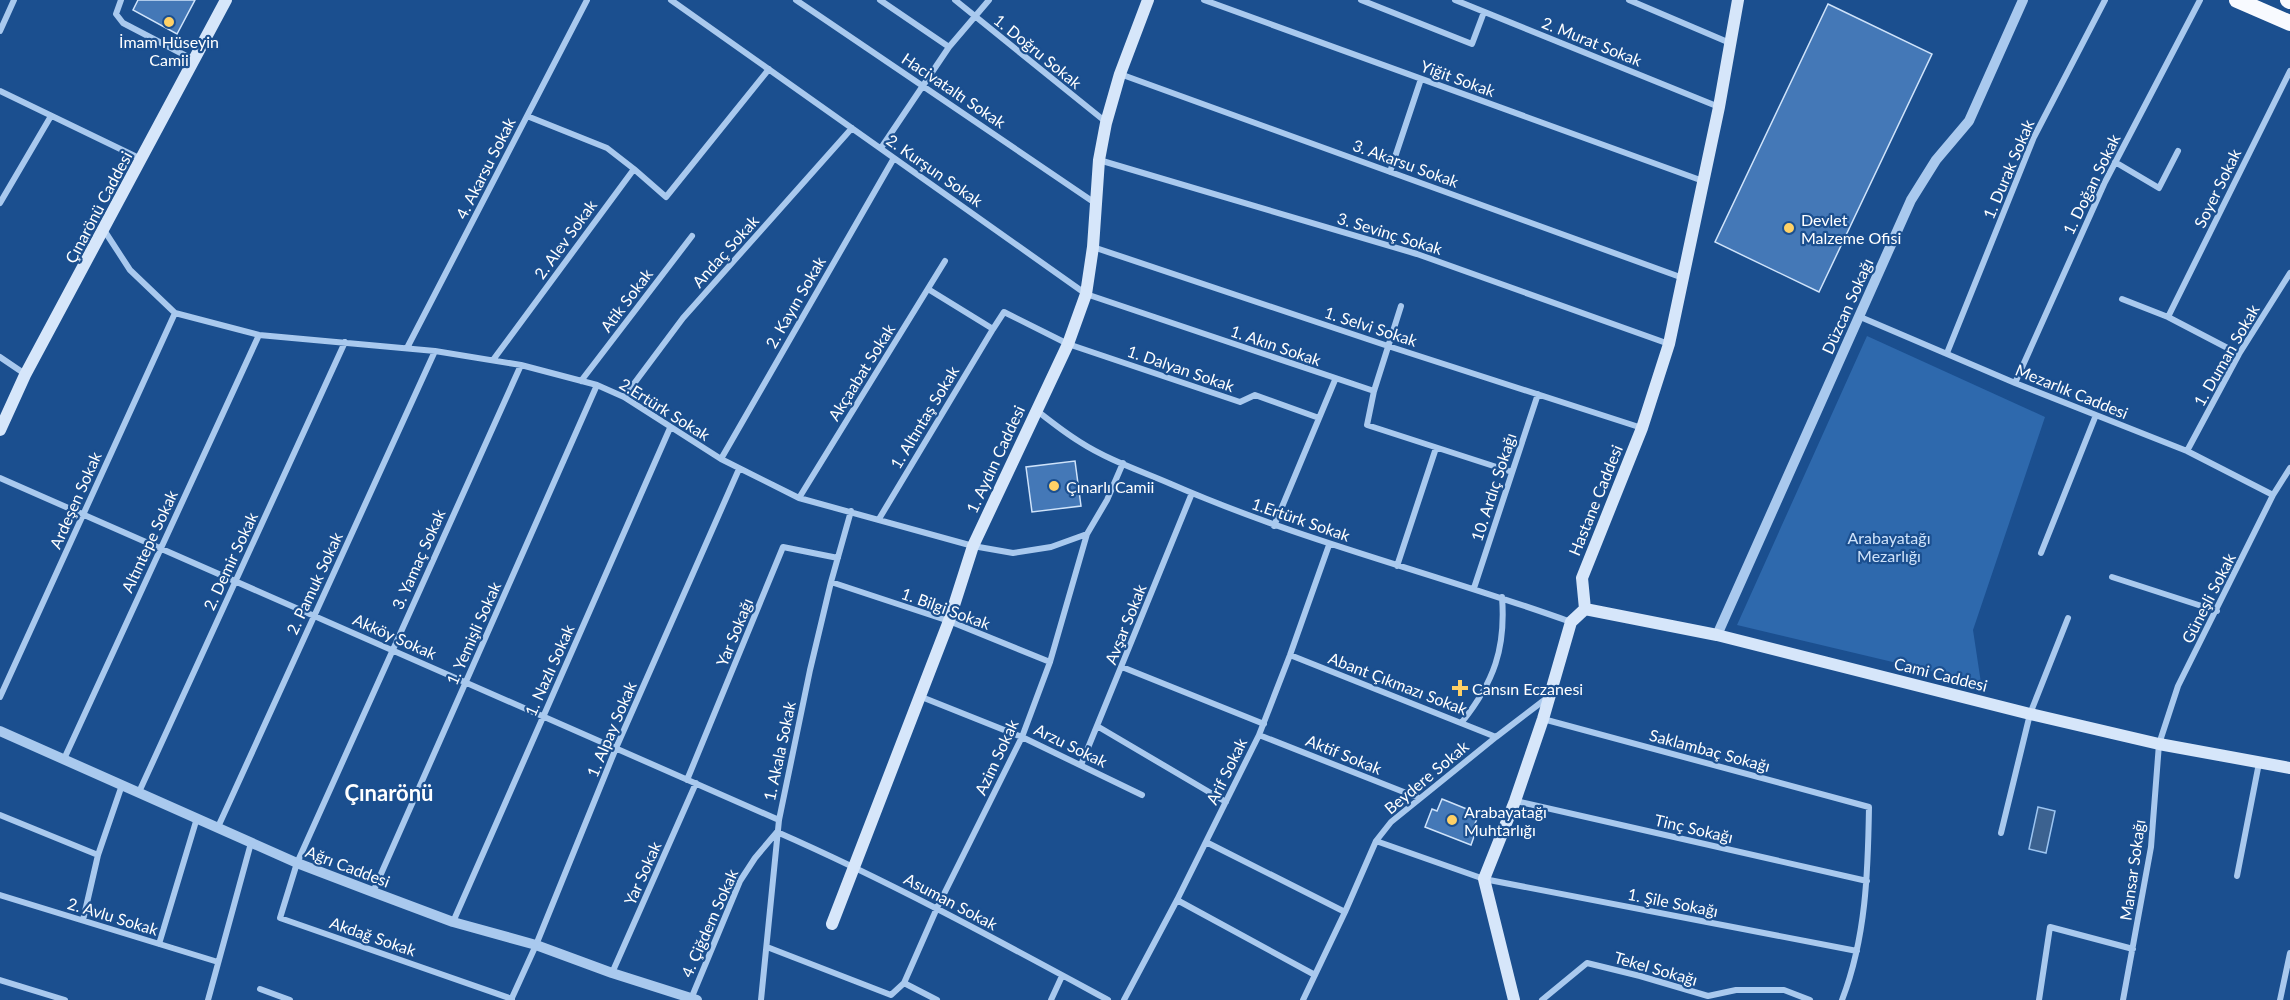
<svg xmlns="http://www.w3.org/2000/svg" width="2290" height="1000" font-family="Lato,sans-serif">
<rect width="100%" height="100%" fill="#1b4f8f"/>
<path fill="#2e69ad" d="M1867 336 2045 417 1973 630 1981 683 1737 625Z"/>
<path fill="#3c6290" stroke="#9cc4f0" stroke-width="1.5" d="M2038 807 2055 811 2046 853 2029 849Z"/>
<path fill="#4478b7" stroke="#cfe3fa" stroke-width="1.5" d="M138 0H195L177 34 133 10Z
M1828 4 1932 54 1819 292 1715 242Z
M1075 461 1081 506 1032 512 1026 467Z
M1442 799 1479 814 1474 826 1477 828 1471 845 1425 827 1432 809 1437 811Z"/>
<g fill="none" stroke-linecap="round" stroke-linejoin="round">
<path stroke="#a9c9ee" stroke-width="6" d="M121 0 116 14 123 23 194 60
M671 0 1086 294 1374 391 1401 306
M796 0 1095 203
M880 0 949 47
M955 0 1106 122
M1204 0 1703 181
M1361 0 1472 44 1484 12
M1455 0 1719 107
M1629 0 1730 43
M0 31 14 0
M1120 74 1683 278
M0 91 141 159
M527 116 607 148 634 169
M881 148 949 47 989 0
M1099 160 1417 254 1669 344
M2115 162 2159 188 2178 151
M1390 172 1421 79
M0 203 51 116
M104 230 130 270 175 313 259 335 435 351 521 365 597 385 624 397 721 459 799 498 973 546 1013 553 1051 547 1087 534 1107 500 1123 463
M1093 247 1388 346 1642 428
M928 289 993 329 1004 312 1068 344 1240 402 1255 395 1319 418
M2122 299 2168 317
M1858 316 2015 383 2187 451 2273 495
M407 348 587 0
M1947 353 2034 137 2105 0
M2239 354 2168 317 2290 71
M0 357 25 374
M493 360 634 169 666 197 769 69
M581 381 692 236
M2015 383 2105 182 2200 0
M1374 391 1367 425 1512 472
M624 397 683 318 852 128
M1036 410C1050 421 1065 433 1080 442 1108 460 1141 471 1171 484 1301 541 1438 574 1571 622
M2187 451 2239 354 2290 273
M721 459 894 158
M0 478 779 820
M799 498 945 261
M879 519 993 329
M1274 526 1335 380
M2041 553 2096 415
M1397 566 1436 448
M2112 577 2217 611
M831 582 949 621 1050 662
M1474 588 1538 394
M1290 655 1496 737
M1122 667 1264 724
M919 696 1022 737 1142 795
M0 697 175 313
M1543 719 1869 807C1868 872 1866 938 1842 1000
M1462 722C1494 682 1506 648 1502 597
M1097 726 1226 802
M1259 735 1419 798
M64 759 259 335
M1081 765 1192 493
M687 780 783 547 838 558
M139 792 345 342
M1516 801 1867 881
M0 815 98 855
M218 827 435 351
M2001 833 2030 714 2068 618
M1376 841 1484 879 1857 951
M1206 842 1345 912
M2237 876 2259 763
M373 892 597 385
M0 895 218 962
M1177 900 1315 975
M83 920 98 855 122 785
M453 922 670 428
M159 944 197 818
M767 947 891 995 904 983 937 1000
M612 973 696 783
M0 980 65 1000
M904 983 937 908 1022 737 1050 662 1087 534
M260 989 290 1000
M512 999 280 918 297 863 521 365
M691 999 740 881 755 858 777 832C891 882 999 941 1108 1000
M208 1000 251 843
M511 1000 536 945 616 748 739 469
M761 1000 779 820 810 670 831 582 851 511
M1051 1000 1062 976
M1124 1000 1177 900 1259 735 1290 655 1329 545
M1303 1000 1345 912 1376 841 1391 822 1496 737 1547 698
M1542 1000 1587 963 1640 976 1708 996 1736 990H1784L1810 1000
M2039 1000 2050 927 2133 949
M2123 1000 2151 847 2159 744 2178 686 2273 495 2290 468
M2280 1000 2290 953"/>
<path stroke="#a9c9ee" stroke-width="10" d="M1717 635 1911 200 1936 160 1969 121 2023 0
M0 731 297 863 373 892 453 922 536 945 612 973 697 1000"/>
<path stroke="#d6e6fa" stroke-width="12" d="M0 430 25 375 226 0
M1585 609 1717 635 2030 714 2159 744 2290 768
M832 924 949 621 973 546 1068 344 1086 294 1093 247 1099 160 1106 123 1120 74 1148 0
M1514 1000 1484 879 1515 801 1543 719 1571 622 1585 609 1582 578 1642 428 1669 344 1719 107 1738 0"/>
<path stroke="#f8faff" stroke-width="16" d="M2237 0 2290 23
M2288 0 2290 1"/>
</g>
<g fill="#ffd166" stroke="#1b4f8f" stroke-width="2">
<circle cx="169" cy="22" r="6"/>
<circle cx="1789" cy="228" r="6"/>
<circle cx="1054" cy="486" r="6"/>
<path d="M1457 679h6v6h6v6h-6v6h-6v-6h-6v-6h6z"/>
<circle cx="1452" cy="820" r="6"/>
</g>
<g text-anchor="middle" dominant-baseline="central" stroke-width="4.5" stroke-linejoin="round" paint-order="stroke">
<g font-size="16" fill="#fff" stroke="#1b4f8f" text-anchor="start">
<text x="169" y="41" text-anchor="middle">İmam Hüseyin<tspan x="169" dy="18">Camii</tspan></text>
<text x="1801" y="219">Devlet<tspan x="1801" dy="18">Malzeme Ofisi</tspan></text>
<text x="1066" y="486">Çınarlı Camii</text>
<text x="1472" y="688">Cansın Eczanesi</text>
<text x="1464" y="811">Arabayatağı<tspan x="1464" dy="18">Muhtarlığı</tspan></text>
</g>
<g font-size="16" fill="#fff" stroke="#1b4f8f">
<text transform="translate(1592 41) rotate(22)">2. Murat Sokak</text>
<text transform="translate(1038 51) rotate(39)">1. Doğru Sokak</text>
<text transform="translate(1458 78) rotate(20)">Yiğit Sokak</text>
<text transform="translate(954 90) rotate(34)">Hacivataltı Sokak</text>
<text transform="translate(1406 163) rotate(20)">3. Akarsu Sokak</text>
<text transform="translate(485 168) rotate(-63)">4. Akarsu Sokak</text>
<text transform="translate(2008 169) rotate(-67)">1. Durak Sokak</text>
<text transform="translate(935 170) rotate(35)">2. Kurşun Sokak</text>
<text transform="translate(2091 184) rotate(-64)">1. Doğan Sokak</text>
<text transform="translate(2217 188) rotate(-64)">Soyer Sokak</text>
<text transform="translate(98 207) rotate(-62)">Çınarönü Caddesi</text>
<text transform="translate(1390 233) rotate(17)">3. Sevinç Sokak</text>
<text transform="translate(565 239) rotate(-54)">2. Alev Sokak</text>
<text transform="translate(725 251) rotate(-48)">Andaç Sokak</text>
<text transform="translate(626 300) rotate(-53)">Atik Sokak</text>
<text transform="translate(795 302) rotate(-60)">2. Kayın Sokak</text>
<text transform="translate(1847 306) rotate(-66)">Düzcan Sokağı</text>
<text transform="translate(1371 326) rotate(18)">1. Selvi Sokak</text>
<text transform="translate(1276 345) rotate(19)">1. Akın Sokak</text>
<text transform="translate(2226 355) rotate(-60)">1. Duman Sokak</text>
<text transform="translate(1181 368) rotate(19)">1. Dalyan Sokak</text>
<text transform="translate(861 372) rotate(-58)">Akçaabat Sokak</text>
<text transform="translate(2072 391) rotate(22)">Mezarlık Caddesi</text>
<text transform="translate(665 409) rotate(32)">2.Ertürk Sokak</text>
<text transform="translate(924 417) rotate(-59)">1. Altıntaş Sokak</text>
<text transform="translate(995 459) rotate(-65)">1. Aydın Caddesi</text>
<text transform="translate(1493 487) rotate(-72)">10. Ardıç Sokağı</text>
<text transform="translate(75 500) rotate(-66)">Ardeşen Sokak</text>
<text transform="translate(1595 500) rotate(-68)">Hastane Caddesi</text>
<text transform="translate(1301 519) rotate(19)">1.Ertürk Sokak</text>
<text transform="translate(149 541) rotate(-65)">Altıntepe Sokak</text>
<text transform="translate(418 559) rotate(-66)">3. Yamaç Sokak</text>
<text transform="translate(230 561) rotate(-65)">2. Demir Sokak</text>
<text transform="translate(314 583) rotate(-65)">2. Pamuk Sokak</text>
<text transform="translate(2208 598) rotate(-63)">Güneşli Sokak</text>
<text transform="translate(946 608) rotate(20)">1. Bilgi Sokak</text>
<text transform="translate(1125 624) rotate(-68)">Avşar Sokak</text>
<text transform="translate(734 632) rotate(-68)">Yar Sokağı</text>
<text transform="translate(473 633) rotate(-66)">1. Yemişli Sokak</text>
<text transform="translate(395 636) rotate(24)">Akköy Sokak</text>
<text transform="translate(549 670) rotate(-66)">1. Nazlı Sokak</text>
<text transform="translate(1941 674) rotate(14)">Cami Caddesi</text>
<text transform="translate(1398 683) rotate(21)">Abant Çıkmazı Sokak</text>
<text transform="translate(611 729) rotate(-67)">1. Alpay Sokak</text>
<text transform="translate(1071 745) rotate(26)">Arzu Sokak</text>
<text transform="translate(1710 750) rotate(15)">Saklambaç Sokağı</text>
<text transform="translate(779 751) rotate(-78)">1. Akala Sokak</text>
<text transform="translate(1344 754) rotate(22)">Aktif Sokak</text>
<text transform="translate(996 757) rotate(-65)">Azim Sokak</text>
<text transform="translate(1226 771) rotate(-64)">Arif Sokak</text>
<text transform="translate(1426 777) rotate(-40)">Beydere Sokak</text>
<text transform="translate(1694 828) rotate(13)">Tinç Sokağı</text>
<text transform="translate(348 866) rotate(21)">Ağrı Caddesi</text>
<text transform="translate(2132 870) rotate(-82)">Mansar Sokağı</text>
<text transform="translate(642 873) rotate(-66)">Yar Sokak</text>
<text transform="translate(951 901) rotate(28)">Asuman Sokak</text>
<text transform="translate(1673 902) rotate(11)">1. Şile Sokağı</text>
<text transform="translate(113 916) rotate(17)">2. Avlu Sokak</text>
<text transform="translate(709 923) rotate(-66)">4. Çiğdem Sokak</text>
<text transform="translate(373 936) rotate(19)">Akdağ Sokak</text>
<text transform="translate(1656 968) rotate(16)">Tekel Sokağı</text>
</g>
<g font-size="16" fill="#cfe3fa" stroke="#1b4f8f">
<text x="1889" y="537">Arabayatağı<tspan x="1889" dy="18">Mezarlığı</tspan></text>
</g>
<g font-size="22" font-weight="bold" fill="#fff" stroke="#1b4f8f">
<text x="389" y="792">Çınarönü</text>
</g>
</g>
</svg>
